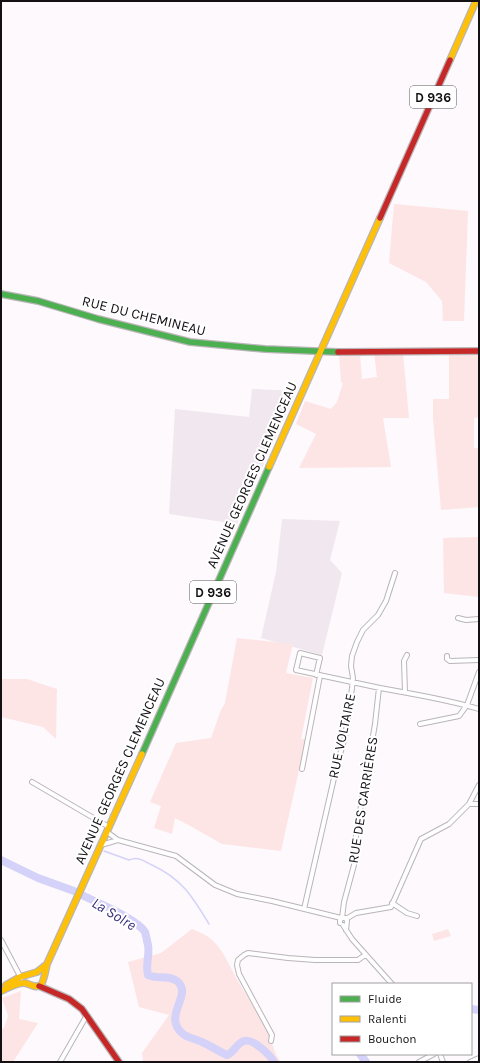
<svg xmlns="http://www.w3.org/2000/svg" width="480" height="1063" font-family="Karla,sans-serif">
<rect width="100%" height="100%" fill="#fdf9fc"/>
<path fill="#f1e7ef" d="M252 389 296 391 237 524 169 514 175 409 249 417Z
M282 519 340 521 330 560 342 573 322 655 261 638 276 572Z"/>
<path fill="#fde5e5" d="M394 204 468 211 464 321H443L442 301 426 282 389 263Z
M374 353H403L409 418H383L391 467 299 468 316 434 296 424 305 401 331 409 337 402 343 383 341 382 339 354H360L362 379 377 377Z
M479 353V417L474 418V448H479V507L441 510 433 419V399H449V354Z
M479 537V597L444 593 443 538Z
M237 638 293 644 286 673 313 678 301 739H306L281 851 222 844 194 828 175 818 172 834 154 828 161 806 150 802 176 743 211 738 221 710 225 703Z
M1 679H27L57 689 56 739 43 727 1 717Z
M192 929C202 933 209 936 216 944 225 954 231 969 238 981 247 997 258 1012 266 1028 272 1039 273 1053 281 1062H142L143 1060 142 1053 169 1015 139 1007 128 962 161 953Z
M448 929 451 936 434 941 432 934Z
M21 991 19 1019 38 1023 13 1062H1V1029L4 1028 8 1016 2 998Z"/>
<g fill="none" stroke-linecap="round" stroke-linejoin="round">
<path stroke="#d4d2f8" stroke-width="1.5" d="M104 851 129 860C139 856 143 861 152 865 182 879 192 896 209 924"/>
<path stroke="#d4d2f8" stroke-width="8" d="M1 860 38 878 74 891
M84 896C98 903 137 919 145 932 146 935 147 941 148 945 150 955 145 965 148 975 158 980 167 974 177 981 194 995 161 1016 183 1034 188 1038 196 1039 202 1042 211 1046 218 1051 227 1055 234 1052 237 1043 244 1041 253 1038 270 1055 274 1062
M471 1009 479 1010
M360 1054 366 1062"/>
<g stroke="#b9b5b8" stroke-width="6">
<path id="street" d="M458 618 466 620 479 619
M447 656V659L450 661 479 660
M316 675 320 658 300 653 296 670C324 676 352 682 380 688 413 694 446 699 479 709
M405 692 404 661 407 655
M420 724 459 716 467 705 479 672
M302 769 320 676
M32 782 109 827
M469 804 479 785
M107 832 118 840 176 856 215 885 237 894 272 901 341 918
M101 845 118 840
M392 903 407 913 417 916
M304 909 337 765 345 737 352 688 353 678 351 666 352 656 357 642 363 630 378 615 386 601 395 573
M342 918 344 902 354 865 356 835 375 724 379 688
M346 919 356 913 391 907 421 839 449 824 469 804H479
M340 923V920L342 918H346L347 921 346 930
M343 925 352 939 392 984
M1 940 21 978
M271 1041 272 1035 239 974 237 965 238 960 244 955 248 953 288 958 315 960H358L365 955
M440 1054 443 1062
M60 1062 87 1015
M419 1062 434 1054
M470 1062 479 1058"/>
</g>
<g stroke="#b9b5b8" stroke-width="8">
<path id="fast" d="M1 294 38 301 98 319 190 342 265 349 338 352
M142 754 269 467"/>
</g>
<g stroke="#b9b5b8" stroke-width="8">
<path id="slow" d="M450 60 476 1
M269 467 380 218
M6 985 20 977 37 972 46 965
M1 991C8 988 18 982 25 983 30 984 36 989 41 985 43 983 46 969 47 964L142 754"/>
</g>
<g stroke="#b9b5b8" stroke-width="8">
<path id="jam" d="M380 218 450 60
M338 352 479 351
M39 986 69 999 82 1009 119 1062"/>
</g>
<use href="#street" stroke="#fffeff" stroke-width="4"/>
<use href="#fast" stroke="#4caf50" stroke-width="5.5"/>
<use href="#slow" stroke="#ffc107" stroke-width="5.5"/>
<use href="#jam" stroke="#c62828" stroke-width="5.5"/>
</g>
<g text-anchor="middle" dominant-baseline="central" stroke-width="4" stroke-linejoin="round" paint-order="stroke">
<g fill="#fff" stroke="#5a585a" stroke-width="1">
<rect x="410" y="86" width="46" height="22" rx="3"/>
<rect x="190" y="581" width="46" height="22" rx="3"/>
</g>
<g font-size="13" font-weight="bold" fill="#141114">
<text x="433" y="97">D 936</text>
<text x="213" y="592">D 936</text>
</g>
<g font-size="14" fill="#141114" stroke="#fff">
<text transform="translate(144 316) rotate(14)">RUE DU CHEMINEAU</text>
<text transform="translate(252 475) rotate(-66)">AVENUE GEORGES CLEMENCEAU</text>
<text transform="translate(342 736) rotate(-78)">RUE VOLTAIRE</text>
<text transform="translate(120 771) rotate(-66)">AVENUE GEORGES CLEMENCEAU</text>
<text transform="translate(363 800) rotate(-81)">RUE DES CARRIÈRES</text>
</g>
<g font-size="15" font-style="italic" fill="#392d79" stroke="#fff">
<text transform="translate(114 914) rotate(31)">La Solre</text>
</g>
</g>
<rect width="480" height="1063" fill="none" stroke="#141114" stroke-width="4"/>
<rect x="332" y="983" width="140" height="72" fill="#ffffff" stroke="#a1a0a1"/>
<rect x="340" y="996" width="20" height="6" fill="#4caf50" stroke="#a1a0a1"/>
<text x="368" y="1003" font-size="12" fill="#141114">Fluide</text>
<rect x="340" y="1016" width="20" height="6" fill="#ffc107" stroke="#a1a0a1"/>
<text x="368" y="1023" font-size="12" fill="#141114">Ralenti</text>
<rect x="340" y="1036" width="20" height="6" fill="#c62828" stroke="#a1a0a1"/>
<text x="368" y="1043" font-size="12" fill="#141114">Bouchon</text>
</svg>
